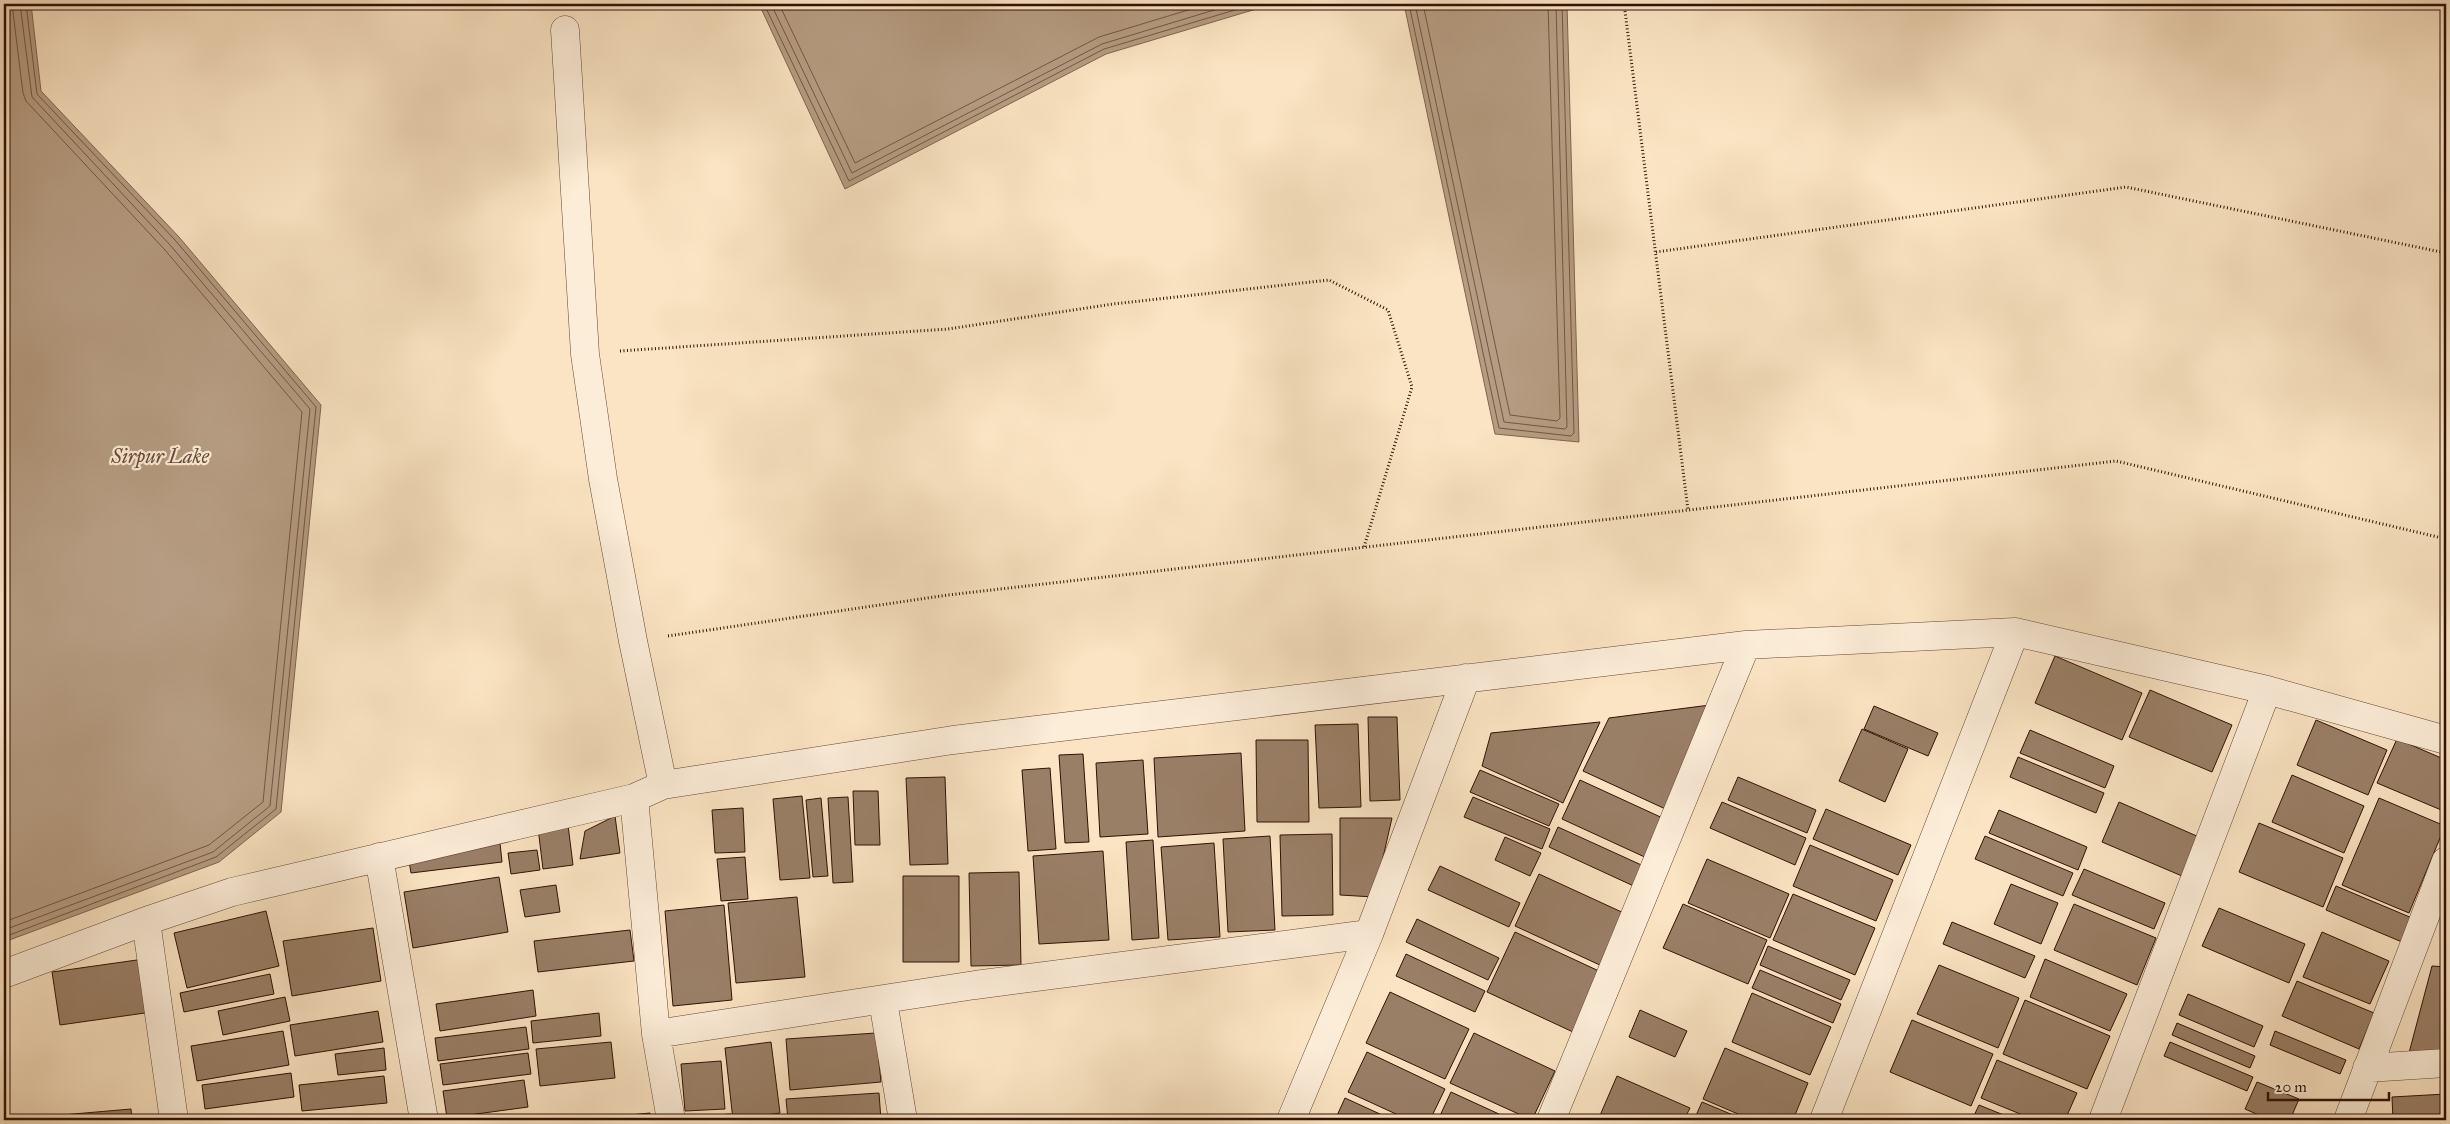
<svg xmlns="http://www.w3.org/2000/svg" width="2450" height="1124" font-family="'IM FELL Great Primer',serif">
<rect width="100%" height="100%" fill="#fbe4c3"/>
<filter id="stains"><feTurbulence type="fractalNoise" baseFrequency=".004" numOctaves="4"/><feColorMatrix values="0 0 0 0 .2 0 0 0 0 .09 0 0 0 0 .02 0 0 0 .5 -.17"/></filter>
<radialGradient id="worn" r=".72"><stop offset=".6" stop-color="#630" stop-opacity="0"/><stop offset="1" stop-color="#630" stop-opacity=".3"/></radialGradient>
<path fill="#b69c82" stroke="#816450" d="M4 4H31L41 91 179 237 321 405 281 812 219 862 4 942Z
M759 4H1273L1106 54 845 189Z
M1404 4H1567L1579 442 1495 434Z"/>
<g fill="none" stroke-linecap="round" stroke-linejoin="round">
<path stroke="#745643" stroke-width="1" d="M764 4 849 181 1104 49 1255 4
M771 4 852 173 1102 44 1234 4
M779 4 855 163 1099 37 1208 4
M1409 4 1499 428 1571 436 1574 433 1562 4
M1415 4 1504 422 1565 429 1567 427 1556 4
M1423 4 1510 415 1557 421 1560 418 1548 4
M4 922 209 845 263 802 302 412 165 250 26 101 23 93 12 4
M4 930 213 852 270 806 310 409 170 245 32 97 20 4
M4 937 216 857 276 809 316 407 175 240 37 94 26 4"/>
</g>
<path fill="#9a7f67" stroke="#311104" d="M2055 656 2142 693 2122 740 2035 703Z
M2150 690 2232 725 2212 772 2129 737Z
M1710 705 1672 812 1583 771 1609 718Z
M1874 706 1938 733 1928 756 1864 729Z
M1368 717H1397L1400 800 1370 801Z
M2316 720 2387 750 2368 795 2297 765Z
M1600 722 1563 803 1482 766 1491 733Z
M1358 724 1361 807 1319 808 1315 725Z
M1862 729 1908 749 1885 802 1839 781Z
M2030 730 2114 766 2105 788 2020 753Z
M2397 739 2446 760V812L2377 783Z
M1256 740H1308L1309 822H1257Z
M1241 753 1245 831 1158 837 1154 758Z
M1083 754 1089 842 1065 843 1059 755Z
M2018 757 2104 793 2096 813 2010 777Z
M1143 760 1148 834 1100 837 1096 763Z
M1050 768 1056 849 1028 851 1022 770Z
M1480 770 1559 804 1549 826 1470 792Z
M2292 775 2364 806 2344 853 2272 822Z
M945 777 948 864 910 865 906 778Z
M1738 777 1816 810 1807 833 1728 800Z
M1580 780 1667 820 1649 859 1562 819Z
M853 791H878L880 845H855Z
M802 796 810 878 780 880 773 799Z
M848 797 853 882 833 883 828 798Z
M1473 797 1550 829 1542 849 1464 817Z
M821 798 828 876 813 877 806 800Z
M2379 798 2445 826 2409 913 2342 885Z
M1722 802 1806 838 1795 865 1710 828Z
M2119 802 2199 837 2182 876 2102 842Z
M743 808 745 852 715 853 712 810Z
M1826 809 1911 845 1898 875 1813 839Z
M1999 810 2087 847 2078 870 1989 833Z
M615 816 620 853 580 859 585 831Z
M1340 818H1392L1374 897 1340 895Z
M2259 823 2343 858 2323 907 2239 872Z
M568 825 573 865 543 869 538 828Z
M1558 827 1648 868 1638 888 1549 847Z
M1332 834 1333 915 1282 916 1280 835Z
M1270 836 1275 930 1228 932 1223 839Z
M1985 836 2073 873 2063 896 1975 859Z
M1505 837 1541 853 1530 876 1495 860Z
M1153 840 1159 938 1132 940 1126 842Z
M500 843 502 862 411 873 408 855Z
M1214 843 1220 937 1168 940 1161 847Z
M1810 845 1893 880 1876 921 1793 886Z
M537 850 540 870 511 874 508 853Z
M1103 851 1109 940 1039 944 1033 856Z
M745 857 748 899 721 901 717 859Z
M1707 859 1789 894 1770 938 1688 903Z
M1440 866 1520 903 1509 927 1428 890Z
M2084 869 2165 903 2154 929 2072 895Z
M1019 872 1021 965 971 966 969 873Z
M1539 874 1626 914 1602 966 1515 926Z
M903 876H959V962H903Z
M499 877 508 932 413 948 404 892Z
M2011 884 2058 903 2041 944 1994 924Z
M556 885 560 912 525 917 520 890Z
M2336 886 2412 918 2402 942 2326 910Z
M1793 894 1875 928 1855 975 1773 940Z
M797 897 805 977 736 983 728 903Z
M1683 904 1767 940 1748 984 1663 948Z
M2074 904 2156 938 2137 985 2054 950Z
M724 905 732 1000 673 1006 665 911Z
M2219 908 2305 944 2289 983 2202 946Z
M266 911 279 966 187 988 174 933Z
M1417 919 1499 958 1488 980 1406 942Z
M1952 922 2035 956 2025 978 1943 944Z
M373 928 381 981 292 996 283 941Z
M630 930 634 961 538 972 534 941Z
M1515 932 1601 972 1573 1032 1487 992Z
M2322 932 2389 961 2370 1004 2303 977Z
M1768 946 1850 980 1841 1000 1760 965Z
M1406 954 1485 991 1475 1012 1396 976Z
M144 959 152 1012 60 1025 52 972Z
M2045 959 2127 994 2110 1031 2030 997Z
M1939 965 2019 998 1998 1048 1917 1014Z
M2432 966 2446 967V1050L2409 1053Z
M1760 970 1841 1004 1833 1023 1752 988Z
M270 974 274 994 184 1012 180 993Z
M2297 981 2374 1013 2359 1049 2282 1016Z
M533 990 536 1016 440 1031 436 1004Z
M1390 992 1469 1029 1445 1079 1366 1043Z
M1752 993 1831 1027 1810 1075 1732 1042Z
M2188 994 2263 1026 2254 1047 2179 1015Z
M285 997 290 1021 223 1035 218 1011Z
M2025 1000 2110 1036 2087 1089 2003 1054Z
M1640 1010 1687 1031 1675 1057 1629 1037Z
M378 1011 383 1042 295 1056 290 1025Z
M599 1013 601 1036 533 1043 531 1021Z
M1912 1020 1993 1054 1971 1106 1890 1072Z
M2177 1023 2255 1056 2250 1068 2172 1035Z
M526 1027 529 1049 438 1061 435 1038Z
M283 1031 289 1065 197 1081 191 1046Z
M2275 1031 2346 1060 2340 1074 2270 1045Z
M876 1033 881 1082 790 1090 786 1039Z
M1474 1033 1555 1071 1532 1120 1450 1083Z
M611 1042 615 1078 540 1086 536 1049Z
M771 1042 780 1113 733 1120 725 1048Z
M2170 1042 2253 1077 2247 1091 2164 1056Z
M384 1048 386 1070 338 1075 335 1054Z
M1725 1048 1808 1083 1793 1120H1752L1703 1099Z
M1367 1052 1445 1089 1430 1120H1409L1348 1092Z
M528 1053 531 1074 443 1085 440 1064Z
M1997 1060 2077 1093 2065 1120H2035L1981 1098Z
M721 1061 725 1109 685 1111 681 1064Z
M291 1073 294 1097 205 1109 202 1085Z
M384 1076 387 1103 302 1111 299 1085Z
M1617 1076 1690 1108 1684 1120H1598Z
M524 1080 528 1107 447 1118 443 1091Z
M2257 1082 2299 1099 2290 1120H2270L2245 1109Z
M1451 1092 1512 1120H1438Z
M879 1093 881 1120H788L786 1099Z
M2446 1094V1120H2393L2392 1097Z
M1345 1098 1393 1120H1335Z
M1702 1102 1745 1120H1694Z
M1979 1105 2016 1120H1972Z
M131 1109 132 1120H4Z
M650 1113V1120H579Z
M731 1114 732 1120H689L688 1117Z"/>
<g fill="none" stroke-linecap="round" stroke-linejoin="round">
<g stroke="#644634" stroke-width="29">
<path id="minor" d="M565 30 585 354 603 479 633 641 663 785
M634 798 656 1034 671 1120
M379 857 424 1120
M146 921 174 1120
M4 974 146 921 232 892 634 798 663 785 953 740 1746 645 2015 632 2267 690 2446 740
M883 1001 903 1120
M656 1034 975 985 1369 934
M2367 1068 2446 1063
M1291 1120 1369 934 1466 678
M1551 1120 1746 645
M1824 1120 2015 632
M2103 1120 2267 690
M2348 1120 2446 861"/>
</g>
<path stroke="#311104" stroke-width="3" stroke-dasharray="1 2.5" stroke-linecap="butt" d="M1625 11 1688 510
M1656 252 2126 187 2446 253
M620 351 948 329 1113 304 1329 280 1388 310 1412 387 1364 547
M668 636 948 595 2116 461 2446 539"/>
<use href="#minor" stroke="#fcedd8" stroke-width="28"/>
</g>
<g text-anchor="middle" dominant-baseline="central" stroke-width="4.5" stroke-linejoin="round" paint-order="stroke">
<g font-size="20" font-style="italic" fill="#664936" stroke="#fcedd8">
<text x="160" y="456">Sirpur Lake</text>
</g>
</g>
<rect width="2450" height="1124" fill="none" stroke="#fbe4c3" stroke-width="20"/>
<rect x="5" y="5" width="2440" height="1114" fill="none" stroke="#311104" stroke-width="2.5"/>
<rect x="10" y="10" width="2430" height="1104" fill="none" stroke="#311104"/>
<path d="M2268 1092v8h121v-8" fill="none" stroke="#311104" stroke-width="2.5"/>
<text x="2275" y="1092" font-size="15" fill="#311104" stroke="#fcedd8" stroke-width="4" paint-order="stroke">20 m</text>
<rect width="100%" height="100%" filter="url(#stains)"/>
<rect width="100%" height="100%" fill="url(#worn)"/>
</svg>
